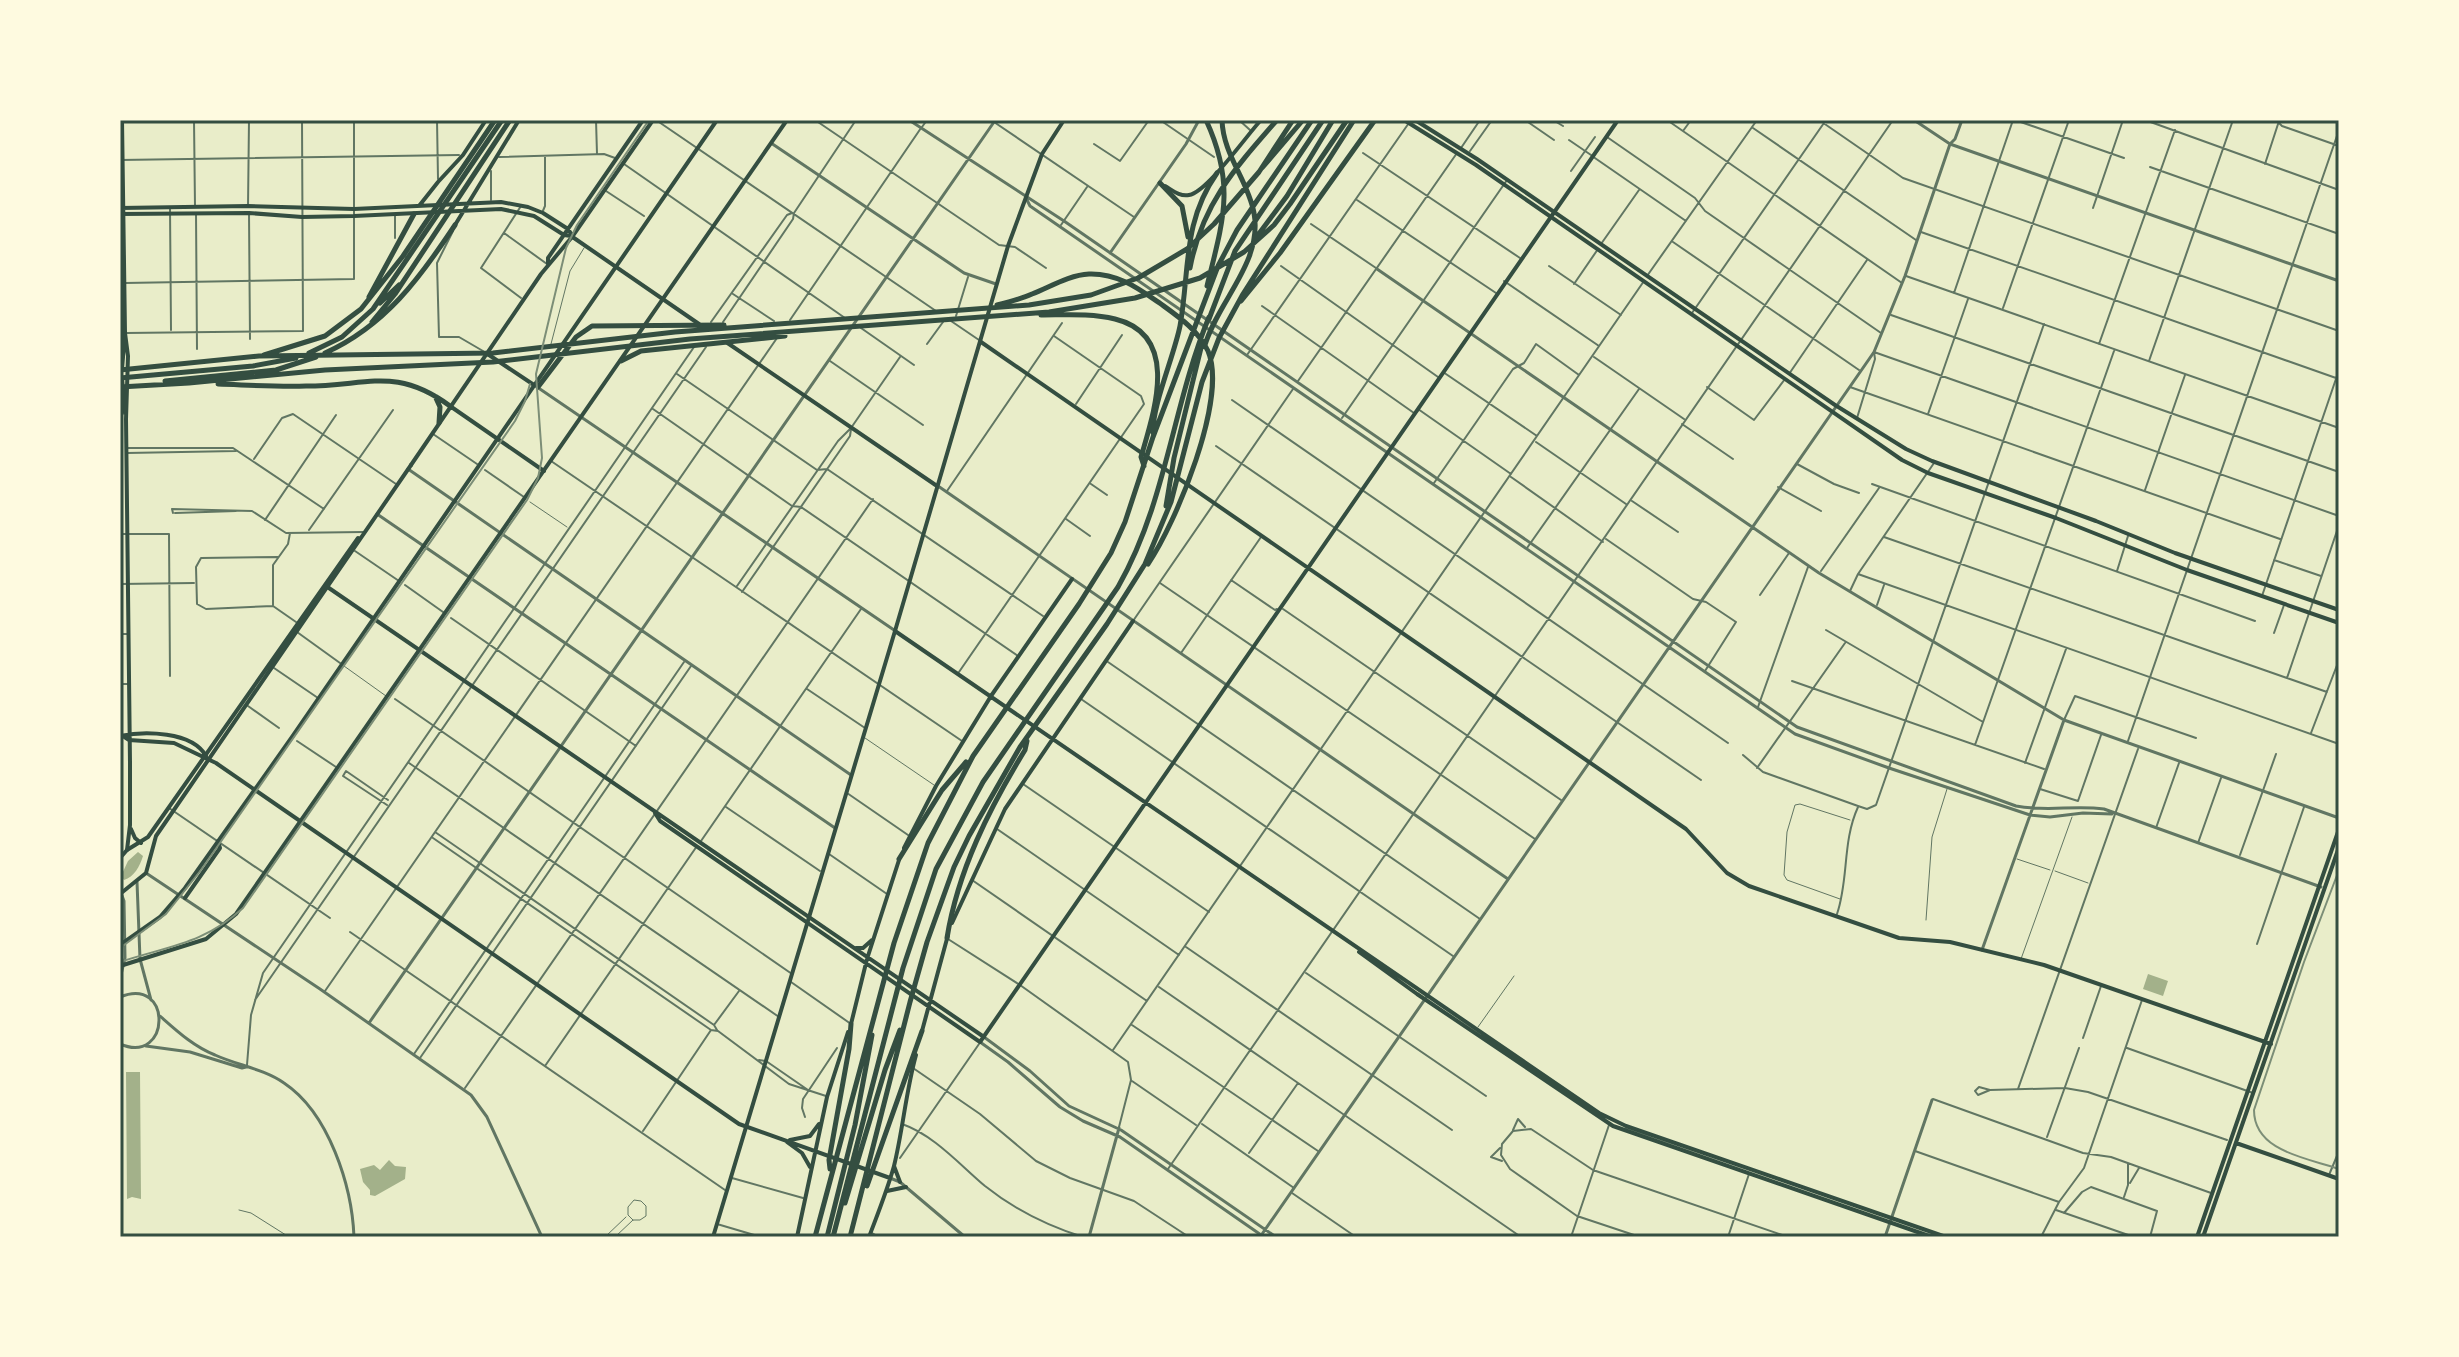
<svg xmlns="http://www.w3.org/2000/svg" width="2459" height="1357" font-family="Inter,sans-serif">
<rect width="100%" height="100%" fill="#e9edc9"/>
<path fill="#a3b18a" d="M138 852 143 856C140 866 134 877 124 880L121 876 128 861Z
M2148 974 2168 981 2163 996 2143 989Z
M126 1072H140L141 1199 132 1197 127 1199Z
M389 1160 395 1166 406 1167 405 1179 375 1196 370 1195V1190L363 1182 360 1169 374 1165 380 1170Z"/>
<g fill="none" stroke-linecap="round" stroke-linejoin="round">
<path stroke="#617663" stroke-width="1" d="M551 344 570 271 584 248
M530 502 567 527
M344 666 386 696
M865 738 934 785
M2017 859 2050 870
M2055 871 2088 883
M1840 899 1787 880 1784 875 1787 832 1795 805 1800 804 1850 820
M1926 920 1932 837 1947 789
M2021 959 2072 817
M1478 1027 1514 976
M239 1210 251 1213 289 1237
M605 1237 626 1217
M615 1237 633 1220H640L646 1216V1206L641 1201 634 1200 628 1207V1215L633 1220"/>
<path stroke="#617663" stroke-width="2" d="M596 120 597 154
M1525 120 1554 140
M1553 120 1563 126
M922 127 927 120
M1569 140 1591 155
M1470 151 1492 120
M1571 171 1595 137
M606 191 644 216"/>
<path stroke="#617663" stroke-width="2" d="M194 120 195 207
M437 120 438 179
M656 120 936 311
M815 120 999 245 1015 247 1046 268
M991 120 1134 217
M1160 120 1214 157
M1239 120 1250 130
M1667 120 1902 283
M1819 120 1903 178 2339 331
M2015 120 2124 158
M2145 120 2339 190
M2276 120 2282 126 2339 146
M1753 128 1916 240
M1683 131 1691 120
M1607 137 1695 198 1705 211 1881 333
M1094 144 1120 161 1149 120
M1461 148 1480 120
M1363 153 1520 258
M1592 156 1686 221
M499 157 604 154 615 158
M120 160 459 155
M624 164 845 318
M2265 164 2279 121
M2150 167 2339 234
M491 171V200
M1357 200 1496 293
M248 207 249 120
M170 208 171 330
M2093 208 2123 120
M196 213 197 349
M249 213 250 339
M542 213 545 206V156
M395 216V238
M1311 224 1376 268
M1061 225 1087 187
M453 231 437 263 439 337H459L483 351
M1921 232 2336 378
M504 233 547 264
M1673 242 1859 370
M1601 244 1639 190
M1281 266 1438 377
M1549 266 1621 315
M1647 276 1757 120
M1906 276 2339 428
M1504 281 1599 346
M125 283 354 279V120
M1574 284 1598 249
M1954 293 2013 120
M733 294 774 321
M521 298 481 268 521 206
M1262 306 1414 413
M2003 308 2069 120
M1692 313 1826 120
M1891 315 2339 472
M956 316 968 277
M790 320 921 128
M951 321 979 340
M711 322 787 215 792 213
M723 322 793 219 794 213 856 120
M861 328 914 365
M126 333 303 331 302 120
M927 344 943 322
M2099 344 2175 130
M1247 355 1411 120
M1594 357 1684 419
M830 361 923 425
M2149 361 2233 120
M1443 372 1537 436
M677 374 817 470 827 469 1043 616
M1789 374 1867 260
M1298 381 1457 153
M1707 387 1754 420 1785 379
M1850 387 2280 539
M1232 400 1728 743
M1076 404 1122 335
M653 409 792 506 801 507 1018 656
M1418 409 1511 474
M1928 414 1968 299
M1342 418 1507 180
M1857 418 1875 359 1874 352 2339 516
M1682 424 1733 459
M433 434 477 464
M1536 442 1626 504
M1216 446 1701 780
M128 448H233L324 509
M127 453 236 451
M254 459 282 418 293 414 396 484
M551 461 962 741
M1797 464 1834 484 1859 493
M485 470 524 497
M1511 477 1603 542
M1434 483 1513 369 1524 363 1536 344 1579 375
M1091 484 1107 495
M1872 484 2255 621
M1778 487 1821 511
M2145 490 2185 375
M947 491 1062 323
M1632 501 1678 532
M173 513 172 509 252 511 286 533 363 532
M175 513 236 511
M1066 519 1090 536
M265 520 336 415
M309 530 393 410
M120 534H169L170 676
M1884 537 2327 692
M1606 539 1693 599 1706 602 1736 622 1705 671
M1527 548 1639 389
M355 551 399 581
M278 557 201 558 196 567 197 604 206 609 273 606 296 622
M2274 560 2321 576
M1821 571 1879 488
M2117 571 2128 536
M1858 574 2339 744
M1231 580 1275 610 1277 609
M1160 583 1535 839
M120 584 194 583
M405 585 443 612
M737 586 838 441 851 428 900 357
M1850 591 1858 574 1934 463
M742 592 850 436 851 429
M1760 595 1789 553
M2262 596 2339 370
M273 605V565L288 544 290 533
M1877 605 1884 585
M1283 609 1561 800
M451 618 636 746
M1133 621 1293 389
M1826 630 1983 722
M297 632 340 663
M2274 633 2284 605
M120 634H127
M1181 653 1261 537
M1108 662 1480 919
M274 668 318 698
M959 672 1144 404 1141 396 1054 336
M2287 678 2339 525
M1792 681 2044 769
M120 684H128
M807 689 865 728
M395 699 792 974
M1081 699 1453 956
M248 706 279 728
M1758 707 1808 567
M2064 720 2075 696 2196 738
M2311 733 2339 660
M297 741 336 767
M2128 741 2339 130
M1975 745 2114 351
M1743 755 1763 772 1858 806 1867 809 1876 805 2044 324
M409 763 779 1017
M2025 763 2066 649
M1757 768 1845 643
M1023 784 1209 912
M2040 789 2078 801 2101 735
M847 793 908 835
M387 805 343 776 346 771 388 800
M726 807 820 871
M169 808 330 918
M2156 828 2179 763
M997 829 1179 955
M435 832 714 1025 717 1030
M433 838 711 1030 718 1031 789 1084 826 1096
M701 841 861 609
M2198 843 2221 778
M829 854 887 894
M2240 855 2276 754
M972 880 1147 1001
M1837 914C1849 879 1842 842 1858 807
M350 932 725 1190
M948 939 1020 985 1128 1062 1131 1080 1119 1127
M2257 944 2304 807
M1186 947 1452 1130
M1306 973 1486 1096
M791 982 851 1024
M1159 987 1521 1237
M325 991 777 338
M255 1000 706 347
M714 1025 739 991
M1132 1025 1318 1151
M2083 1038 2101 986
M2127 1048 2253 1093
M1113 1050 1644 281
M414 1054 684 662
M420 1058 691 666
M759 1060 766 1061 808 1090
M247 1065 251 1015 263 973 694 347
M545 1066 697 846
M913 1068 980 1114 1036 1161 1070 1178 1134 1201 1189 1237
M1132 1081 1196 1125
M465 1088 873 499
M2018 1089 2138 749
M1990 1090 1978 1095 1975 1091 1979 1087 1990 1090 2065 1088 2088 1092 2227 1140
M1933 1099 2083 1153 2111 1157 2211 1193
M805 1117 802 1108 803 1099 837 1048
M902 1124C934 1135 960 1165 985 1186 1015 1210 1048 1226 1083 1237
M1202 1124 1294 1188
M1513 1130 1518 1119 1525 1127
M643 1131 711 1030
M2047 1137 2079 1048
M1500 1148 1491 1157 1502 1161
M1915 1151 2059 1202
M1249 1153 1298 1083
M900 1158 979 1044
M1168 1169 1893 120
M2329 1175 2339 1151
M732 1178 803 1198
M2130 1183 2139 1168
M1292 1193 1356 1237
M2124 1197 2128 1185V1164
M2056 1210 2134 1237
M2064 1213 2082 1192 2091 1187 2157 1211 2150 1237
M717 1224 761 1237
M872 1233 879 1237
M1571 1237 1609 1125
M1640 1237 1577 1216 1510 1169 1501 1155 1502 1144 1513 1131 1531 1129 1593 1170 1788 1237
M1728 1237 1749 1174
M2041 1237 2059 1202 2084 1168 2142 1000"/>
<path stroke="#617663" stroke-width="3" d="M909 120 1064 221 1797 727 2016 806C2046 812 2074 805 2104 809L2321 887
M1914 120 1950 144 2339 281
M771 143 964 273 996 284
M1026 198 1030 206 1795 734 1889 768 2030 815 2050 817 2083 813 2112 814
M1110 253 1186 144 1199 120
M1377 269 1819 573 2064 720 2339 818
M537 387 894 630
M408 469 851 775
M938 486 1508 879
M377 514 835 828
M146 873 320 989 471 1095 487 1117 542 1237
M137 882 140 959 151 1000
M1982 950 2064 720
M120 979 125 958 124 901 121 893
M120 997C173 975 171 1066 120 1044
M160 1016C177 1031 193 1046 215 1055 237 1065 264 1069 284 1083 329 1113 352 1186 354 1237
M369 1023 994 122
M984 1037 1030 1071 1069 1106 1121 1130 1276 1237
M980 1042 1008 1062 1060 1107 1083 1121 1120 1137 1264 1237
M146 1046 190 1052 242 1068 246 1067
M890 1178 900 1182 965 1237
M1089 1237 1119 1128
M1260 1237 1874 352 1905 276 1950 144 1955 139 1962 120
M1885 1237 1932 1100"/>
<path stroke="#344e41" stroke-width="4" d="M1165 186C1172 190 1180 197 1189 195 1207 192 1247 135 1261 120
M419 206 438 182 463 155 486 120
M120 208 248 206 354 209 501 202 528 207 543 213 568 229 574 238 699 324
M120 214 249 213 302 217 354 216 501 209 534 216 564 235 571 236
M455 225 519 120
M548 264V258L643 120
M125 333 128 356 126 419 130 762V825L127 850
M726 342 937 486
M981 342 1686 829 1727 873 1749 886 1899 938 1950 942 2044 965 2271 1044
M489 355 534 385
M122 369 125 333 122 120
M122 378 125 413
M450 406 544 471
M411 465 541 274 572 237 653 120
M326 586 984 1037
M895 631 1599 1113 1626 1126 1946 1237
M120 736C144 731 192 731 206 756
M123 736 129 740 174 743 216 763 739 1124 890 1178
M655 813 660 821 980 1042 1618 120
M131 829 135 838 141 843
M904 848 936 786 991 696 1072 579
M952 923 1005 809 1133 621
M856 948H863L872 940
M1359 952 1417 994 1613 1126 1932 1237
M851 1024 867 959 899 860
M922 1031 948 935
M790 1140 810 1136 819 1124
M787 1142 802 1153 810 1167
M2236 1143 2339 1179
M894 1166 900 1182
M887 1191 906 1187
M797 1237 827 1097 848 1032
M869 1237C878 1213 887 1191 894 1166 903 1129 906 1091 916 1055
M2197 1237 2339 829
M2203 1237 2339 847"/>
<path stroke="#344e41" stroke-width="4" d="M1404 120 1476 165 1902 460 1928 473 2056 518 2187 570 2339 623
M1415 120 1477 159 1835 405 1906 449 1932 461 2096 521 2175 553 2339 610
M120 858 127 850 148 837 358 538
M120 894 146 873 156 836 411 465
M185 898 220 848 218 841
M120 945 160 917 185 888 292 737 717 120
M120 966 206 939 236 914 787 120
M713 1237 895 631 1008 246 1042 154 1064 120"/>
<path stroke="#344e41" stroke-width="5" d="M1206 120C1236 185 1223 221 1207 286
M1262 168 1303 120
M1160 183 1182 206 1188 237
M1255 239 1287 196 1333 120
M1190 268C1202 204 1236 167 1277 120
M369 297 414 214
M1241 301 1280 253 1375 120
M380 303 399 285
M997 305C1009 302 1021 299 1032 294 1050 287 1069 275 1089 274 1118 273 1139 289 1161 304 1179 317 1198 330 1208 351 1228 398 1176 523 1148 564
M1041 315C1065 315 1091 313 1115 319 1181 335 1154 412 1141 457L1144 466
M1209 319 1235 251 1323 120
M372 322 395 294 510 120
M1205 345C1218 301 1263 262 1254 213 1248 180 1223 155 1222 120
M309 353 342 337 373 309 502 120
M325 353C385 326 420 278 455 225
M264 355 325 336 361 309 403 256 495 120
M621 361 641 351 785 336
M120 370 259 356 493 353 675 332 1029 305 1091 295 1138 278 1187 249 1214 224 1259 172 1293 120
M120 378 253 366 296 358
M165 381 276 370 316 357
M218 384C248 385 277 387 306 386 368 386 395 366 450 406
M120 387 189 383 325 370 493 362 690 339 1049 312 1135 298 1200 278 1244 252 1274 225 1290 204 1347 120
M538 387 576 337 592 326 724 325
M435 396 440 407 439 423
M1153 433C1152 406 1174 356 1180 326 1190 270 1182 223 1217 173
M1166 506 1174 458 1202 344
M899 859 942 790 966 762
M947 938C958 870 989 809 1025 750L1027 741
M830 1169 829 1160 849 1049 851 1024
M867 1186 922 1031
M845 1203 885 1070 900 1030
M815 1237 894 943 928 843 973 756 1079 604 1111 553 1125 522 1153 437 1218 266 1237 230 1312 120
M827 1237 855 1125 872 1035
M833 1237 903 968 936 869 983 782 1118 587C1167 501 1172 407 1209 317
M850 1237 910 1002 927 942 954 867 969 836 1020 747 1107 624 1145 564 1171 502 1202 382 1219 338 1243 294 1354 120"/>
<path stroke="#7c8e77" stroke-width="2" d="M2339 870 2304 962 2254 1110C2254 1152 2308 1158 2339 1169
M120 948 166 914 201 870 515 421 525 401 530 384
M120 962C168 946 204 944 243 908L527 500 538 478 542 458 536 374 566 248 577 225 649 120"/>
</g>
<rect width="2459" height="1357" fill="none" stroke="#fefae0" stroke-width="244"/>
<rect x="122" y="122" width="2215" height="1113" fill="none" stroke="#344e41" stroke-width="3"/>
</svg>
